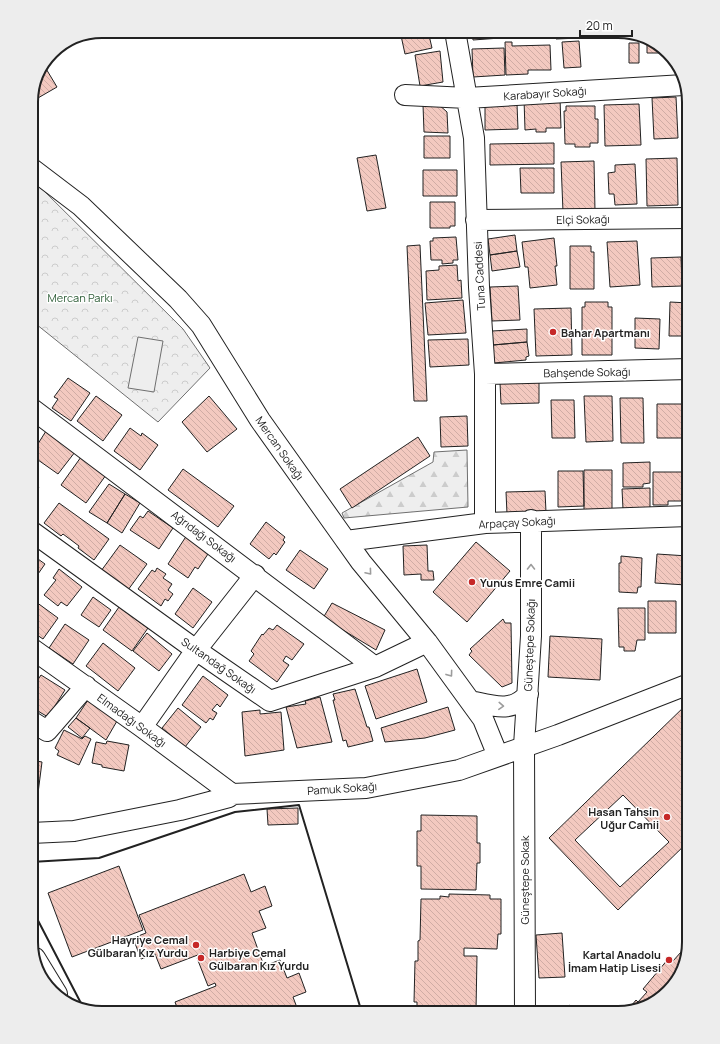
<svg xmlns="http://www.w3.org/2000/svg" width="720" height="1044" font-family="Manrope,sans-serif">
<defs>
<pattern id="forest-firs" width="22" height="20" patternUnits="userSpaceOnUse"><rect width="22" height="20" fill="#eee"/><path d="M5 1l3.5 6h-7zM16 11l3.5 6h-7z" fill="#ccc"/></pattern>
<pattern id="park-crowns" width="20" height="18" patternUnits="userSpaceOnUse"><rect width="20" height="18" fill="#eee"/><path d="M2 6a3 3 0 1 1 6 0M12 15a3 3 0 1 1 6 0" fill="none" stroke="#ccc"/></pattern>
<pattern id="building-back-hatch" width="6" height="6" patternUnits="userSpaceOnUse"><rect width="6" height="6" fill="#f3c9c0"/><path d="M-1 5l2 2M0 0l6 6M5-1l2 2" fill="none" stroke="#d0aca5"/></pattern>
</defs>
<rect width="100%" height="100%" fill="#fff"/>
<path fill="url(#forest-firs)" stroke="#6f6f6f" d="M467 450 468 507 344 518 342 513 433 462 434 452Z"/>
<path fill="url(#park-crowns)" stroke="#6f6f6f" d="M34 181 183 329 210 368 158 422 31 320V187Z"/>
<path fill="#eee" stroke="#6f6f6f" d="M138 337 163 341 154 392 128 388Z"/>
<path fill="url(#building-back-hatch)" stroke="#222" fill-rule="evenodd" d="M400 31H428L432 48 405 54Z
M472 31H512L514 37 473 40Z
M556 31H580V38L556 39Z
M647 39 653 41 666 53H647Z
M579 41 581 67 564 68 562 42Z
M505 42H512V46L550 45 551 70H528V74L506 75Z
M629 43H639V63H629Z
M504 48 505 75 473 77 472 49Z
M440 51 443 82 420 86 415 55Z
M45 67 57 87 31 102V98Z
M676 97 678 138 654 139 652 98Z
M560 98 561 128H546V132H536V129L525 130 524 99Z
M687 99 689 102V128Z
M438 104 447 112 448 133 424 132 423 105Z
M517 104 518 129 485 130V105Z
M639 104 641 145 605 146 604 105Z
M566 106H595V119H598V143H590V147H575V144H565L564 111H566Z
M424 136H450V158H424Z
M554 143V164L490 165V144Z
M376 155 386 208 367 211 357 158Z
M677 158 678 205 647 206 646 159Z
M594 161 595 211 563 212 561 162Z
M635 164 637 204 615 205 614 194H609L608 173 615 172V165Z
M520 168H554V193H521Z
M423 170H457V196H423Z
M430 202H455V226H450V228H430Z
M515 235 517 251 490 255 488 239Z
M456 237 458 260H453V263L442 264V260H431L430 241H433V238Z
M554 238 557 266H555L557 285 530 288 528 267H525L522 242Z
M637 241 640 285 610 287 607 242Z
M420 245 427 401H414L407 246Z
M570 246H591V252H594V289H570Z
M517 251 520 267 492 271 490 255Z
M681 257 682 286 652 287 651 258Z
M457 265 458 281 461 280 462 298 427 300 426 271 439 270V266Z
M518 286 520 320 492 321 490 287Z
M463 300 466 333 428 335 425 303Z
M585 302H608V307H612V355H582V307H585Z
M670 302 689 303V336H669Z
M571 308 572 355 536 356 534 309Z
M635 318 660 319 659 349 635 348Z
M527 329V342L493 345 492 331Z
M468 339 469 365 430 367 428 340Z
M527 342 529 356 526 357V360L494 363 493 345Z
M68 378 90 393 71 421 52 408 58 399 54 397Z
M539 382V403L501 404 500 383Z
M96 396 122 415 103 441 77 421Z
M209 396 237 429 207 452 182 422Z
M584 396H612L613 441 586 442Z
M620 398H643L644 443H621Z
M551 400H574L575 438H552Z
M657 404H689V438H657Z
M467 416 468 446 441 447 440 417Z
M130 428 141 436 142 433 158 445 140 470 114 451Z
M46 431 75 452 58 474 31 455Z
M418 437 430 456 352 508 340 489Z
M81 457 106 475 86 503 61 485Z
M650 462V483L643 484V487H623V463Z
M183 469 234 506 218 527 168 490Z
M689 469V505H686L685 470Z
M584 470H612V513H584Z
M558 471H583L584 506 558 507Z
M653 472H684L685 501H668V505H653Z
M31 482 39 487 31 498Z
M109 484 125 494 107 523 89 512Z
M650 488V508L623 509 622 489Z
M545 491 546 512 507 514 506 492Z
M125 494 140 503 122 533 107 523Z
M59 503 109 539 94 560 78 548 79 546 63 534 61 536 44 523Z
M148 511 173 528 159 549 130 530 140 516 143 518Z
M266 522 285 537 283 540 285 542 276 555 274 553 269 559 250 544Z
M187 535 210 551 198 569 195 567 188 578 168 564Z
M476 542 510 571 467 622 433 592Z
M120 545 147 564 128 590 101 571Z
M427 545 428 571H433L434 580H421V574L404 575 403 546Z
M300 550 328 569 314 589 286 570Z
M31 554 45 564 31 584Z
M657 554 688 556 686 585 655 583Z
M621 556 642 558 641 587H638L637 593 619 592V563H621Z
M157 568 166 574 163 578 172 584 168 590 173 594 168 601 165 599 161 606 138 589 152 570 155 572Z
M59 569 82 587 67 606 61 602 58 606 44 595 56 580 53 578Z
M193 588 212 602 193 628 175 614Z
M93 597 111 610 99 627 81 615Z
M32 599 58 618 43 639 31 631Z
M648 601H676V633H648Z
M332 603 385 630 376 650 323 618Z
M119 607 148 628 132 651 103 630Z
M618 608H645V640H637L635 651H624V647H619Z
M503 619 505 623H511L512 683 502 687 469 655 472 651 470 649Z
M65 624 89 640 73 664 49 648Z
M277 625 304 644 292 660 286 656 283 661 289 665 277 682 249 661 254 654 251 651 262 634 263 635 269 628 273 630Z
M147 633 172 654 159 671 133 651Z
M550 636 602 639 600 680 548 677Z
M103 643 135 668 118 691 86 666Z
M417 669 427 702 376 719 365 686Z
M41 675 65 690 48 717 31 707V690Z
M203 676 228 695 220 707 217 704 212 710 217 713 213 720 210 718 206 723 182 705Z
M355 689 367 727H369L373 741 348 747 346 740 343 741 333 700H335L333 694Z
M320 697 332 742 297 748 286 707 306 704 305 701Z
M88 700 117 721 106 740 76 718Z
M689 702V841L618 910 549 838ZM623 795 669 842 620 887 575 840Z
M448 707 455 730 425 738 385 742 381 728Z
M178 708 201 727 185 747 162 728Z
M260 710V714L281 712 284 750 245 756 242 712Z
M76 718 90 728 82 738 68 727Z
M64 730 82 739 85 736 91 739 79 765 57 755 59 751 55 748Z
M107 741 129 745 124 771 102 767V765L92 763 96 742 106 744Z
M31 760 42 762 37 801 31 800Z
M298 808V824L268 825 267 809Z
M421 815 477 816V843H480V863H477L476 890 421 889V866H417V831H421Z
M119 866 143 930 72 957 48 893Z
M244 874 251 892 265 886 272 906 259 911 266 928 252 933 264 966 280 960 287 978 299 973 306 992 293 997 299 1013H179L175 1002 216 986 215 983 208 986 197 958 204 955 203 953 161 969 155 954 141 959 133 938 146 933 139 915Z
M449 894 490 895V899H501V934H498L497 949 464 948V956H477L476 1010H461V1013H417V1002H414L415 961H418V941L420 940 421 899H440V896L449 897Z
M562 933 565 977 539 978 536 935Z
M689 943 679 977 653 1004 627 1011 636 1000 638 1002 647 992 643 989 669 958 673 961Z
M569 1005 577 1011 579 1008 585 1013H562Z"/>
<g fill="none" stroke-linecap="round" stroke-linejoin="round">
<g stroke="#222" stroke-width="22">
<path id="minor" d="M455 31 474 138 479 287 485 374V523
M405 95 467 98 684 85
M31 168 81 206 178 299 201 325 260 420 346 541 361 562 427 642 483 719 498 756
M476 220 689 218
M485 374 689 369
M31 408 375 667
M31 531 196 650 270 701 375 667 427 642
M346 541 485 523 689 516
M31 648 142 727 232 794
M470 701C490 705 513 714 528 694
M31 721 47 731 86 686
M142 727 196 650 255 575
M31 833 74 831 180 810 229 797 232 794 366 788 459 770 558 735 689 684
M35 958 57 994
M525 1013 524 746 531 636V520"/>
</g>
<use href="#minor" stroke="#fff" stroke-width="20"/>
<path stroke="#222" stroke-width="2" d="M31 862 99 858 235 812 299 805 362 1013
M31 907 84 1009"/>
</g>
<defs><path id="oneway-chevron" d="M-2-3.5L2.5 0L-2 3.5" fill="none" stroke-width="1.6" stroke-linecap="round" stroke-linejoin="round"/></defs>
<g stroke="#9c9c9c">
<use href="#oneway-chevron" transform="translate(531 567) rotate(-90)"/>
<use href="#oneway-chevron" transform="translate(369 572) rotate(50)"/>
<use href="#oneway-chevron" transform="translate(450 674) rotate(54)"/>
<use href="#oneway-chevron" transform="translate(501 706) rotate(3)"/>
</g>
<g fill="#c62828" stroke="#fff" stroke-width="1.5">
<circle cx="553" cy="332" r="4"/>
<circle cx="472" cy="582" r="4"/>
<circle cx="667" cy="817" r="4"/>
<circle cx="196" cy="945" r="4"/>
<circle cx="201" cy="958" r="4"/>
<circle cx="669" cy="960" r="4"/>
</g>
<g text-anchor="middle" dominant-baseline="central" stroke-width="3" stroke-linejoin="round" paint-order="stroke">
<g font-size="11" fill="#222" stroke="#fff">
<text transform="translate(545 93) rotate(-4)">Karabayır Sokağı</text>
<text transform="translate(583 219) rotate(-1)">Elçi Sokağı</text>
<text transform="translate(479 276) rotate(-93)">Tuna Caddesi</text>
<text transform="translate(587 372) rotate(-1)">Bahşende Sokağı</text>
<text transform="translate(280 448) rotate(55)">Mercan Sokağı</text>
<text transform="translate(517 522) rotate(-3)">Arpaçay Sokağı</text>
<text transform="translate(204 536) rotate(37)">Ağrıdağı Sokağı</text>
<text transform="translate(529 645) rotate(-88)">Güneştepe Sokağı</text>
<text transform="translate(219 665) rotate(35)">Sultandağ Sokağı</text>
<text transform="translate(132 720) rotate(36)">Elmadağı Sokağı</text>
<text transform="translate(342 788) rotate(-4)">Pamuk Sokağı</text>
<text transform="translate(524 880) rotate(-90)">Güneştepe Sokak</text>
</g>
<g font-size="11" fill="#2f5e38" stroke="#fff">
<text x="80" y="297">Mercan Parkı</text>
</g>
<g font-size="11" font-weight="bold" fill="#222" stroke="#fff" text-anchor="start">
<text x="561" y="332">Bahar Apartmanı</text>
<text x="480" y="582">Yunus Emre Camii</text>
<text x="659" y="811" text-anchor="end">Hasan Tahsin<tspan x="659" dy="13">Uğur Camii</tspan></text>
<text x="188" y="939" text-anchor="end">Hayriye Cemal<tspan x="188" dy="13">Gülbaran Kız Yurdu</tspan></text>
<text x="209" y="952">Harbiye Cemal<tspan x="209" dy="13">Gülbaran Kız Yurdu</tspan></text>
<text x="661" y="954" text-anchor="end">Kartal Anadolu<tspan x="661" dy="13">İmam Hatip Lisesi</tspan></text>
</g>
</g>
<path d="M0 0H720V1044H0ZM102 38H618A64 64 0 0 1 682 102V942A64 64 0 0 1 618 1006H102A64 64 0 0 1 38 942V102A64 64 0 0 1 102 38Z" fill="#ededed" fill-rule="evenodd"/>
<path fill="none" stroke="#222" stroke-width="2" d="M102 38H618A64 64 0 0 1 682 102V942A64 64 0 0 1 618 1006H102A64 64 0 0 1 38 942V102A64 64 0 0 1 102 38Z"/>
<path d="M580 30v6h52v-6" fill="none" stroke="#222222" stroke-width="2"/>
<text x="586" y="30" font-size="12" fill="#222222" stroke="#ffffff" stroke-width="3" paint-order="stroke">20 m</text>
</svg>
